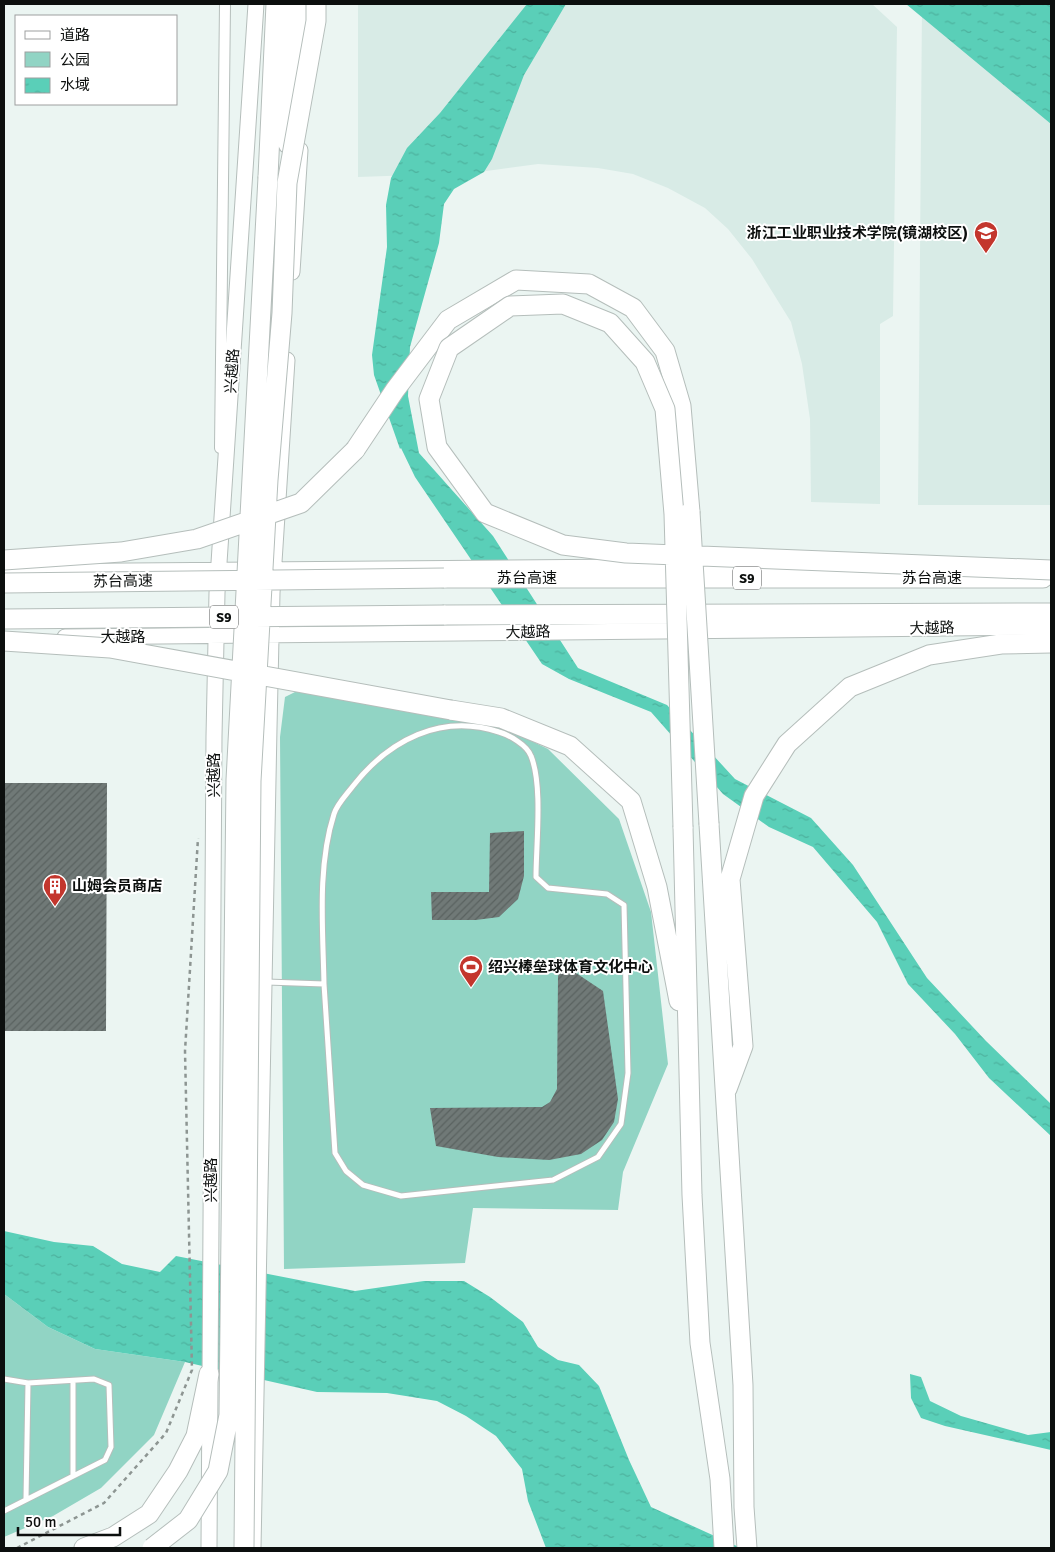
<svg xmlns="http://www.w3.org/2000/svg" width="1055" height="1552" font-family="Signika,'Noto Sans SC',sans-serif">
<defs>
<pattern id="water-ripples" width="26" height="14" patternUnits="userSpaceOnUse" patternTransform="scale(1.25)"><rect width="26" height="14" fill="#5acfb8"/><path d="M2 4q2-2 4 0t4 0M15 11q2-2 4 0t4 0" fill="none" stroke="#4db19d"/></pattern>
<pattern id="building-hatch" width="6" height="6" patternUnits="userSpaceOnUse" patternTransform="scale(1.25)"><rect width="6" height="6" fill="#707977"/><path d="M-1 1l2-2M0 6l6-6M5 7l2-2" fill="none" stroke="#5a6260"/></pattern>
</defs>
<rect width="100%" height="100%" fill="#ebf5f2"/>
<path fill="#d8ebe6" d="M358 4H872L897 27 893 316 880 324V504L811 502 810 419 802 364 791 322 752 259 728 229 705 208 668 188 633 174 598 168 538 164 472 173 358 177Z
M922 4H1051V505H918Z"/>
<path fill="#91d4c4" d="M297 691 505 728 548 749 619 819 651 912 668 1064 623 1172 618 1210 473 1208 465 1263 284 1269 280 737 285 697Z
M4 1294 48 1327 95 1349 185 1362 154 1435 101 1488 53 1516 4 1537Z"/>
<path fill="url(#water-ripples)" d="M527 4H566L524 75 492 159 484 172 454 189 444 204 439 243 410 347 408 396 419 453 493 536 578 668 667 705 735 779 811 818 853 865 927 978 986 1041 1051 1104V1136L989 1078 955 1034 908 984 877 922 813 847 769 827 723 794 651 712 569 679 542 664 415 477 401 448 400 449 374 375 372 355 387 247 386 205 391 178 407 148 440 113Z
M906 4H1051V124Z
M4 1231 54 1242 93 1246 122 1264 160 1272 176 1256 355 1291 424 1281H464L490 1297 523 1322 538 1347 558 1360 579 1365 599 1386 629 1460 651 1507 741 1548H546L528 1501 522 1469 496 1436 466 1416 437 1401 387 1393 317 1392 185 1362 95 1349 48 1327 4 1294Z
M910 1374 921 1377 930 1401 961 1416 1028 1435 1051 1432V1450L945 1426 921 1418 911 1398Z"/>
<path fill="url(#building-hatch)" d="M4 783H107L106 1031H4Z
M524 831V876L518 899 499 917 476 920H432L431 892H489L490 833Z
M562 968 570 969 603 991 618 1099 614 1122 602 1140 581 1154 549 1160 498 1157 436 1146 430 1108 542 1107 550 1102 557 1089 558 976Z"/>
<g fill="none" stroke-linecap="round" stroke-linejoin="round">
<g stroke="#b5bebb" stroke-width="7">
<path id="lane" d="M267 982 324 984 335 1153 346 1171 363 1185 401 1196 553 1180 598 1157 621 1124 628 1073 624 905 607 894 548 888 536 877C536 845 543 785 531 756 527 745 509 735 499 732 441 713 389 740 353 786 347 794 337 804 334 814 317 867 323 929 324 984
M4 1379 28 1383 94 1379 109 1385 111 1447 105 1460 4 1511
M73 1381V1475
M26 1499 28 1383"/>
</g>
<g stroke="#b5bebb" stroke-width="12">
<path id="street" d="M220 448 225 4"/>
</g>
<g stroke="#b5bebb" stroke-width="17">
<path id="secondary" d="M305 42 307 4
M292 272 300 150
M4 572 752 566
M65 637 1051 627
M209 1548 214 736 217 593 256 4
M253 1548 269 728 272 593 287 360"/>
</g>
<g stroke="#b5bebb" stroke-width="21">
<path id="highway" d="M288 144 293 4
M268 177 276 4
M355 450 395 390 448 320 516 280 589 284 633 308 665 351 681 406 690 512
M444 578H1043
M444 615 1051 613
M451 710 501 718 570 746 631 801 657 887 679 1001
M709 824 743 1385 744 1507 747 1548
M683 827 692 1195 700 1343 720 1479 724 1548
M727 1089 743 1046 730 879 754 796 787 744 850 687 929 655 1001 644 1051 643
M84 1548 113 1537 149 1514 178 1471 196 1436 209 1374"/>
</g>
<path stroke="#8d9592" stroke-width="2.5" stroke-dasharray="4 4" stroke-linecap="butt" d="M17 1548 104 1503 166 1433 192 1370 185 1051 198 838"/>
<use href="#lane" stroke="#fff" stroke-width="5"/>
<use href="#street" stroke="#fff" stroke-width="10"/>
<use href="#secondary" stroke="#fff" stroke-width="15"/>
<use href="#highway" stroke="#fff" stroke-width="19"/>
<g stroke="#b5bebb" stroke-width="21" stroke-linecap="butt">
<path id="highway-bridge" d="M690 512 709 824
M4 560 121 552 197 539 301 503 355 450
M4 583 444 578
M4 619 444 615
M4 641 110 648 451 710
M683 827 674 514 665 409 645 362 610 323 563 304 510 306 449 348 429 399 437 447 485 513 563 545 626 553 1051 570
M152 1548 188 1520 218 1471 229 1415 236 780 268 177
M244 1548 251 781 268 480 282 313 287 183 316 21V4"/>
</g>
<use href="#highway-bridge" stroke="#fff" stroke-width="19"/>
</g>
<defs>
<g id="university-pin" transform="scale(1.25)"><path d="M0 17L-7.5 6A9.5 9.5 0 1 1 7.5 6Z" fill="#c3362d" stroke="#fff"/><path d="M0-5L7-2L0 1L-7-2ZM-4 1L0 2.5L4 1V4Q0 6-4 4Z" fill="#fff"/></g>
<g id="building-pin" transform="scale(1.25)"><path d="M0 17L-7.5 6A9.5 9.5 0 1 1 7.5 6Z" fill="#c3362d" stroke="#fff"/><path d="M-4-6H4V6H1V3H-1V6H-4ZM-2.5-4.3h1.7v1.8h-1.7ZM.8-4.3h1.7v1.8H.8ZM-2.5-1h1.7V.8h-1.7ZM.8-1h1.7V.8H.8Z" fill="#fff"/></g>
<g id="stadium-pin" transform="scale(1.25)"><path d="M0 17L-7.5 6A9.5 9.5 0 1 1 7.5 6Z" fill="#c3362d" stroke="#fff"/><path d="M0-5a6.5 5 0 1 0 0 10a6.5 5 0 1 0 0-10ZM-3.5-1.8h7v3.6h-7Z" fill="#fff"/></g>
</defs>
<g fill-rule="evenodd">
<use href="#university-pin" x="986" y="233"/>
<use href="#building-pin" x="55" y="886"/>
<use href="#stadium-pin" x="471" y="967"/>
</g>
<g text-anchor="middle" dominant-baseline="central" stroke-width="4" stroke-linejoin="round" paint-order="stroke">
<g fill="#fff" stroke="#555756" stroke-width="1">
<rect x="733" y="566.5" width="28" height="23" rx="4"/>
<rect x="210" y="605.5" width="28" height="23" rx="4"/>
</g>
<g font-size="14" font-weight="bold" fill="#0c0f0e">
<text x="747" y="578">S9</text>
<text x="224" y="617">S9</text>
</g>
<g font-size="15" font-weight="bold" fill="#0c0f0e" stroke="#fff" text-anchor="start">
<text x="968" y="233" text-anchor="end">浙江工业职业技术学院(镜湖校区)</text>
<text x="72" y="886">山姆会员商店</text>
<text x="488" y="967">绍兴棒垒球体育文化中心</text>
</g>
<g font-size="15" fill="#0c0f0e" stroke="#fff">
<text transform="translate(232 371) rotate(-86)">兴越路</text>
<text x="527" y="578">苏台高速</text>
<text x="932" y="578">苏台高速</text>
<text transform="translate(123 581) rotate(-1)">苏台高速</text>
<text transform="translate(932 628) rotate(-1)">大越路</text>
<text transform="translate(528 632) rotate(-1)">大越路</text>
<text x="123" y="637">大越路</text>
<text transform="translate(214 775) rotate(-90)">兴越路</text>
<text transform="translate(211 1180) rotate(-90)">兴越路</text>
</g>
</g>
<rect width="1055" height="1552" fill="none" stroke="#0c0f0e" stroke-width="10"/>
<rect x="15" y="15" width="162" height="90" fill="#ffffff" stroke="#9e9f9f"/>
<rect x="25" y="31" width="25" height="8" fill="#ffffff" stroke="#9e9f9f"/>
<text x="60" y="40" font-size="15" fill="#0c0f0e">道路</text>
<rect x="25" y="52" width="25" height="15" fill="#91d4c4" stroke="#9e9f9f"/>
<text x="60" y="65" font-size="15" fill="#0c0f0e">公园</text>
<rect x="25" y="78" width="25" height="15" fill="url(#water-ripples)" stroke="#9e9f9f"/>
<text x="60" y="90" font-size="15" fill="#0c0f0e">水域</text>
<path d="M18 1527v8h102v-8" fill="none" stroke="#0c0f0e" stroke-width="2.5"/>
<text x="25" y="1527" font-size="15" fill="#0c0f0e" stroke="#ffffff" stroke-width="4" paint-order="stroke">50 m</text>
</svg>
